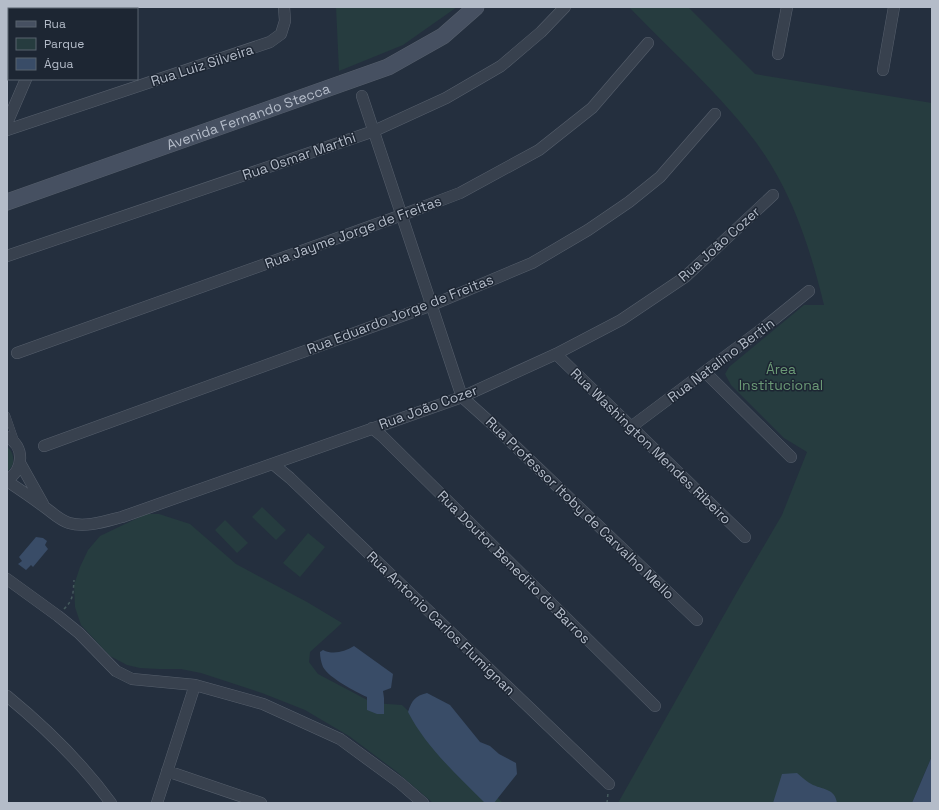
<svg xmlns="http://www.w3.org/2000/svg" width="939" height="810" font-family="'Space Grotesk',sans-serif">
<rect width="100%" height="100%" fill="#242f3e"/>
<path fill="#263c3f" d="M336 7H457L403 45 339 71Z
M629 7H688L755 74 932 103V756L912 803H618L737 592 782 515 807 452 784 438 731 385 725 374 729 367 804 305H824C813 260 800 217 778 177 756 136 723 102 691 69 670 48 649 28 629 7Z
M7 446C15 454 16 464 7 472Z
M262 507 286 530 276 540 252 517Z
M146 514H159L190 524 236 564 307 602 342 623 310 652 309 662 318 674 373 703 402 705 503 803H433L397 772 349 736 305 710 262 693 201 673 181 669H159L140 668 127 665 110 656 81 625 75 607 74 585 80 567 88 550 100 536Z
M225 520 248 543 237 553 215 530Z
M308 533 325 547 300 577 283 563Z"/>
<path fill="#394c67" d="M36 537 43 538 47 541 45 545 48 549 33 567 31 565 26 570 18 564 22 561 19 557Z
M354 646 393 674 391 688 383 691 384 698V714H377L367 710V697C356 692 329 678 323 667 321 662 320 657 320 652L323 650C333 655 344 652 354 646Z
M427 693 450 705 480 742 490 746 499 754 516 763 517 774 494 803H485C457 775 426 747 408 712 412 700 415 696 427 693Z
M932 756V803H912Z
M797 773C802 777 807 782 813 785 825 790 835 789 837 803H773L782 774Z"/>
<g fill="none" stroke-linecap="round" stroke-linejoin="round">
<g stroke="#565f6c" stroke-width="6">
<path id="lane" d="M7 415 16 441"/>
</g>
<g stroke="#565f6c" stroke-width="12">
<path id="street" d="M43 9 44 7
M778 54 787 7
M883 70 894 7
M362 96 462 397 491 423 697 620
M7 123 26 79
M7 130 270 42 281 34 285 21 284 7
M7 256 374 131 446 98 501 66 541 32 565 7
M17 353 402 215 460 193 539 150 592 108 648 43
M556 354 745 537
M705 372 791 457
M631 427 762 329 809 291
M372 428 382 436 655 706
M7 437C25 446 24 470 7 480
M44 446 432 305 532 263 588 230 629 202 660 177 715 114
M20 463 43 504
M273 464 290 478 609 784
M7 481C19 489 31 497 43 506 52 512 59 520 69 523 86 528 106 521 122 517L462 397 556 354 621 320 685 277 773 195
M7 579 58 616 79 633 116 671 132 679 195 685 263 704 340 739 400 783 423 803
M7 696C46 728 81 762 111 803
M167 771 261 803
M157 803 195 685"/>
</g>
<g stroke="#565f6c" stroke-width="17">
<g id="secondary">
<path id="s1" d="M7 202 388 67 443 36 476 7"/>
</g>
</g>
<path stroke="#44595c" stroke-width="1.5" stroke-dasharray="3 3" stroke-linecap="butt" d="M64 609C74 599 73 593 74 580
M607 803 608 793"/>
<use href="#lane" stroke="#38414e" stroke-width="5.5"/>
<use href="#street" stroke="#38414e" stroke-width="11"/>
<use href="#secondary" stroke="#465061" stroke-width="16"/>
</g>
<g text-anchor="middle" dominant-baseline="central" stroke-width="3" stroke-linejoin="round" paint-order="stroke">
<g font-size="14" fill="#b4bcc9" stroke="#1d2633">
<text transform="translate(202 65) rotate(-18)">Rua Luiz Silveira</text>
<text stroke="none"><textPath href="#s1" startOffset="256">Avenida Fernando Stecca</textPath></text>
<text transform="translate(299 156) rotate(-19)">Rua Osmar Marthi</text>
<text transform="translate(353 232) rotate(-20)">Rua Jayme Jorge de Freitas</text>
<text transform="translate(719 244) rotate(-42)">Rua João Cozer</text>
<text transform="translate(400 314) rotate(-21)">Rua Eduardo Jorge de Freitas</text>
<text transform="translate(721 360) rotate(-37)">Rua Natalino Bertin</text>
<text transform="translate(428 407) rotate(-20)">Rua João Cozer</text>
<text transform="translate(651 446) rotate(44)">Rua Washington Mendes Ribeiro</text>
<text transform="translate(580 508) rotate(44)">Rua Professor Itoby de Carvalho Mello</text>
<text transform="translate(514 567) rotate(45)">Rua Doutor Benedito de Barros</text>
<text transform="translate(441 623) rotate(44)">Rua Antonio Carlos Flumignan</text>
</g>
<g font-size="14" fill="#6b9a76" stroke="#1d2633">
<text x="781" y="369">Área<tspan x="781" dy="16">Institucional</tspan></text>
</g>
</g>
<rect width="939" height="810" fill="none" stroke="#b4bcc9" stroke-width="16"/>
<rect x="8" y="8" width="130" height="72" fill="#1d2633" stroke="#59626f"/>
<rect x="16" y="21" width="20" height="6" fill="#465061" stroke="#59626f"/>
<text x="44" y="28" font-size="12" fill="#b4bcc9">Rua</text>
<rect x="16" y="38" width="20" height="12" fill="#263c3f" stroke="#59626f"/>
<text x="44" y="48" font-size="12" fill="#b4bcc9">Parque</text>
<rect x="16" y="58" width="20" height="12" fill="#394c67" stroke="#59626f"/>
<text x="44" y="68" font-size="12" fill="#b4bcc9">Água</text>
</svg>
